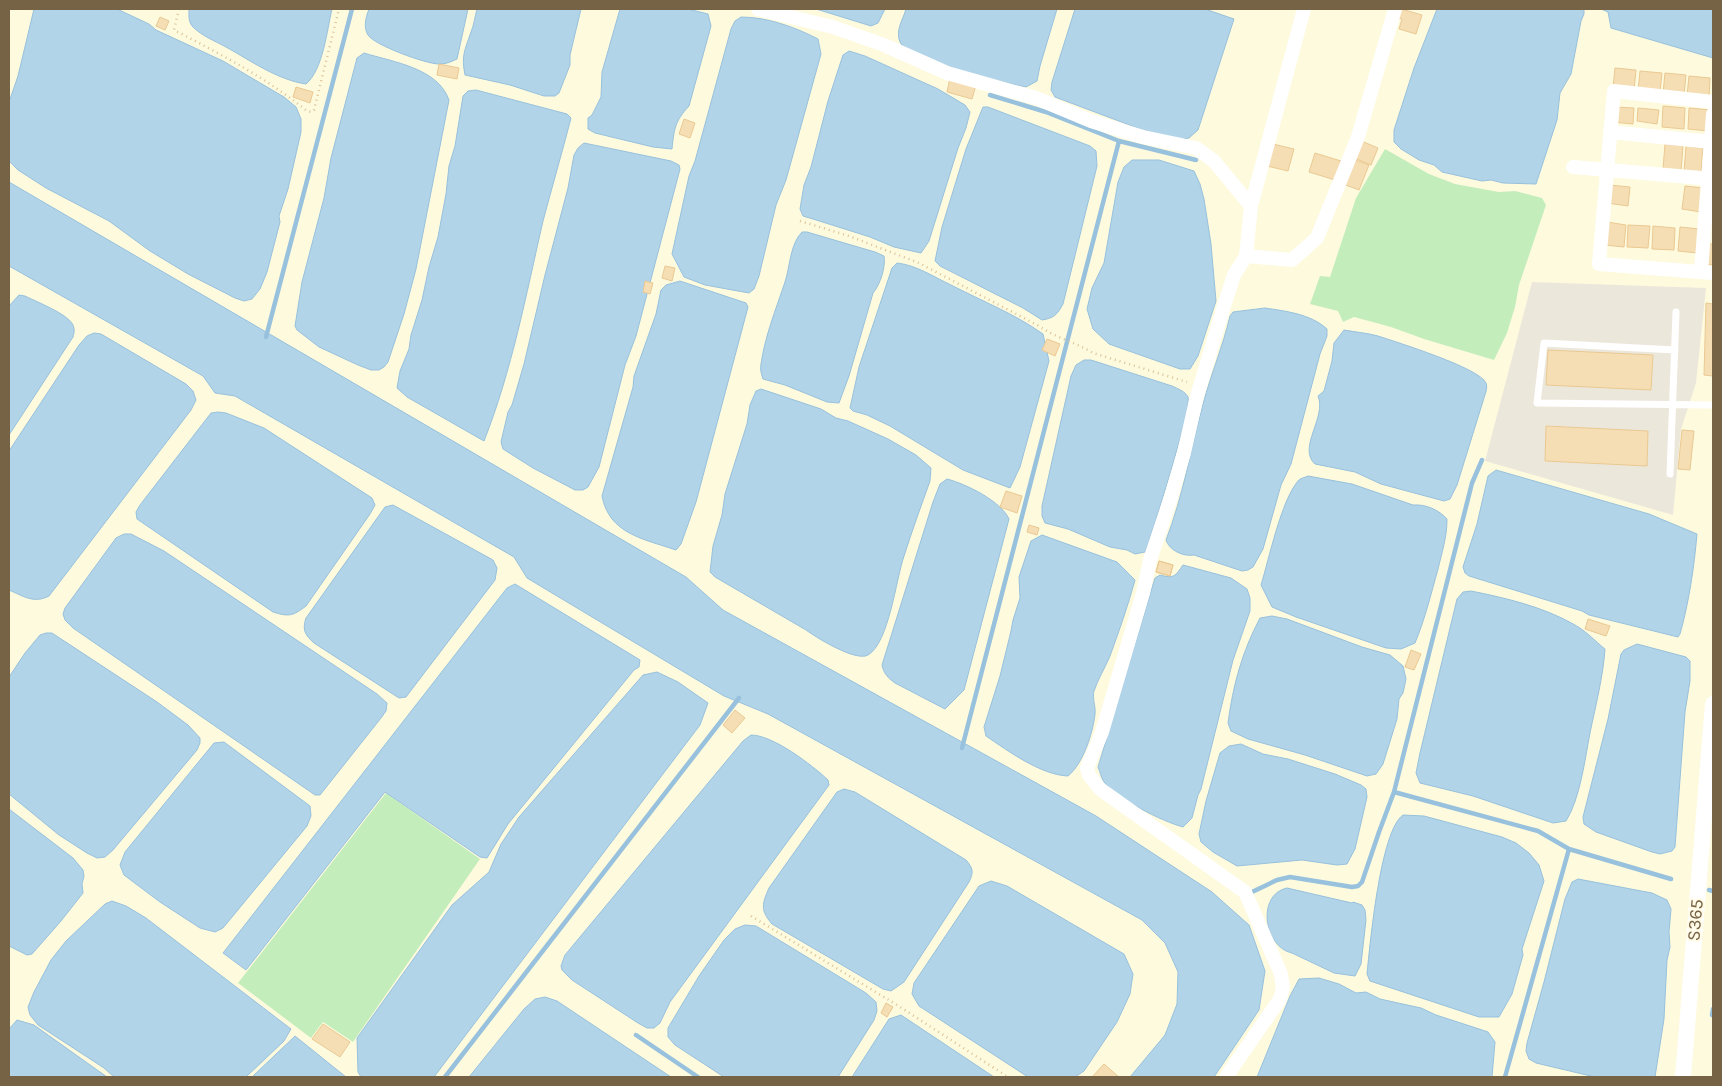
<svg xmlns="http://www.w3.org/2000/svg" width="1722" height="1086" font-family="Karla,sans-serif">
<rect width="100%" height="100%" fill="#fefade"/>
<path fill="#ece7db" d="M1532 282 1706 288 1696 383 1681 429 1673 515 1485 461Z"/>
<path fill="#c4edbc" d="M1385 149 1429 174 1455 184 1499 192 1515 191 1542 198 1546 205 1519 285 1515 307 1507 333 1494 360 1424 339 1391 327 1354 317 1343 322 1338 311 1310 304 1320 276 1330 277 1356 198Z
M386 793 480 859 353 1042 323 1022 311 1038 238 983Z"/>
<path fill="#b2d4e9" stroke="#97c1dc" d="M34 9H117L149 24 156 30 223 61 284 97 296 107 301 119V132L288 189 279 216 280 222 267 272 260 289 252 299 244 301 235 298 188 274 150 251 109 221 46 188 18 170 9 161V102L18 76Z
M189 9H332C327 30 323 70 306 84 278 80 251 61 226 47 215 41 202 36 193 27 188 22 189 15 189 9Z
M369 9H468L457 59C451 62 446 64 439 64 426 64 374 45 368 35 363 27 366 17 369 9Z
M477 9H581L570 55V65L559 93 555 96H544L510 85 465 75C461 55 465 50 471 32 474 25 475 16 477 9Z
M620 9H688L708 14 711 26 689 106C675 121 674 129 672 149L653 147 595 133 588 129V118L592 115 601 97 602 72Z
M816 9H885L878 23 871 26Z
M906 9H1057L1040 66 1037 81 1026 87C1002 82 910 63 900 42 895 30 903 20 906 9Z
M1075 9H1205L1234 19 1198 130 1189 138 1182 139 1148 132 1055 97 1051 90 1052 82Z
M1437 9H1584V14L1581 21 1571 74 1560 93 1557 120 1536 184 1503 183 1491 180 1482 181 1442 172 1434 165 1419 160 1401 149 1394 142V130L1414 68Z
M1601 9H1713V58L1611 28 1608 12Z
M741 17C767 17 795 27 818 39L821 54 786 180 776 205 759 276 754 289 749 293 705 285 684 277 672 254 689 176 695 161 731 29 735 21Z
M849 51 865 56 938 89 965 105 970 112 966 128 958 148 929 241 921 253 894 247 870 237 813 219 803 216 800 209 804 185 811 167 828 101 843 55Z
M364 53C393 62 438 68 449 100L416 269 404 314 388 362 384 367 379 370H371L358 365 319 347 297 330 295 326 302 282 324 198 331 158 357 58Z
M476 90 567 114 571 118C562 153 552 187 543 221 526 295 512 370 484 441L407 397 397 388 400 371 409 349 411 335 422 300 429 267 438 237 446 194 449 166 455 146 463 96 468 91Z
M983 107H988L1090 146 1096 151 1097 166 1063 304C1057 315 1054 318 1042 320L1023 308 940 266 935 261 942 227 966 149Z
M584 143 671 161 679 165 680 169 636 336 625 365 599 467 588 487 583 490H575L533 468 503 449 501 442 508 412 512 405 524 364 545 275 568 188 574 155 578 148Z
M1132 160H1159L1194 171 1200 184 1204 199 1211 244 1216 301 1198 356 1190 369H1180L1109 344 1093 329 1087 309 1092 288 1104 263 1118 182 1124 167Z
M9 182 686 577 723 610 1096 816 1212 892 1249 925 1265 971 1259 1010 1214 1077H1130L1165 1035 1177 1004 1178 972 1165 943 1142 920 768 714 724 696 527 578 514 557 235 396 215 393 203 376 9 266Z
M802 232H807L875 252 884 256C886 267 880 285 873 293L849 376 839 403 827 402 785 385 763 379C761 373 760 369 761 364 765 336 776 309 785 282 790 267 790 244 802 232Z
M897 263C916 265 934 277 951 285 982 301 1015 314 1043 334L1049 361 1020 467 1010 488 963 470 890 426 867 415 853 411 850 408 859 367 892 268Z
M680 281 746 303 748 307 696 502 681 544 676 550C644 539 609 534 602 496L633 387 634 376 656 314 661 290 666 285Z
M19 295 25 296C37 302 68 314 73 325 75 330 74 333 73 337L9 435V306Z
M1265 308C1285 311 1311 314 1327 329V336L1320 354 1291 464 1281 485 1263 549 1253 567 1248 570 1242 571 1194 555C1183 557 1169 550 1166 540 1183 496 1191 449 1203 404 1211 374 1223 346 1230 316L1233 312Z
M1344 330C1355 332 1367 333 1378 336 1396 342 1480 368 1486 383 1488 388 1485 394 1484 398L1457 485 1450 499 1444 501 1381 484 1355 472 1315 464C1297 448 1327 417 1318 396L1324 391 1332 361 1334 343Z
M94 333 101 334 186 384 193 391 196 400 191 410 49 596C34 604 23 596 9 590V451L79 345 87 336Z
M1084 360H1091L1172 386C1178 389 1185 391 1188 397 1192 407 1152 534 1145 552L1135 554 1127 550 1110 547 1068 529 1045 523 1042 516V506L1071 376 1076 365Z
M761 389 821 409 836 418 848 421 888 439 916 455 931 468 930 481C921 506 912 531 904 556 896 579 889 643 868 655 856 662 817 638 806 630L715 577 710 572 713 546 722 515 725 494 747 424 750 405 756 391Z
M218 412 226 413 264 428 372 498 375 505 370 514 306 606C293 616 289 617 273 612L137 519 136 512 140 505 211 413Z
M1496 470 1649 514 1697 534C1694 568 1689 602 1680 634L1678 637 1589 615 1582 611 1469 576 1465 573 1463 567 1477 524 1488 476Z
M1308 476 1352 484 1413 505C1426 504 1439 510 1447 519 1447 537 1442 552 1438 569 1431 594 1425 619 1415 643L1401 649 1386 648 1296 617 1272 607 1261 585C1269 559 1281 501 1298 481 1300 478 1304 478 1308 476Z
M947 479C966 484 1001 501 1009 519L964 690 945 709 895 683C888 678 884 674 882 665L933 502 940 484Z
M393 505 493 560 497 568 495 580 406 697 399 698 314 643C305 635 302 630 306 618L385 507Z
M124 534H131L164 551 377 694 387 703 386 711 381 718 320 795H315L73 628 65 620 63 614 65 608 116 538Z
M1042 535 1117 562 1135 580C1128 606 1119 631 1110 656 1105 668 1098 679 1094 691 1092 698 1096 707 1095 714 1093 733 1083 764 1068 776 1041 775 1008 751 986 736L984 727 1000 676 1011 631 1013 620 1020 598 1019 577 1031 541Z
M1183 565 1231 578 1247 589 1250 598V611L1233 660 1201 789 1198 795 1192 818 1183 827C1161 821 1118 799 1104 782 1101 778 1100 771 1098 767L1155 578 1160 575C1175 579 1175 576 1183 565Z
M515 584 640 660 639 667 634 670 508 824 487 858 480 857 385 792 246 970 223 953 507 588Z
M1471 591C1506 598 1544 607 1575 625 1586 631 1595 641 1605 649 1603 677 1596 704 1590 733 1585 759 1580 799 1566 821L1553 823 1473 796 1420 783 1416 773 1420 753 1457 599 1463 592Z
M1272 616 1287 619 1362 647 1390 655 1403 666 1406 679 1403 693 1399 699 1397 719 1383 764 1376 774 1367 776 1305 755 1248 739 1231 731 1228 723C1233 685 1242 652 1260 618Z
M46 633H52L157 702 188 725 200 738V743L197 750 113 850 105 857 97 858 87 853 59 835 9 794V677L25 653 40 635Z
M1637 644 1686 657 1690 661V681L1685 712 1675 847 1672 851 1660 854 1652 852 1596 832 1584 824 1583 817 1608 719 1621 654 1624 650Z
M657 672 678 682 708 703 700 725 434 1077H361L358 1072 357 1038 452 905 489 872 501 844 519 817 643 675Z
M751 735C773 735 812 765 828 780L829 785 670 1002 660 1023 654 1028H647L638 1023 572 980 562 970 561 966 565 955 743 741Z
M224 742 310 806 311 816 307 826 223 928 215 932 200 928 160 902 124 875 120 865 125 852 214 743Z
M1241 744 1263 754 1288 759 1335 774 1361 785 1366 789 1367 797 1355 849 1347 864 1337 865 1302 860 1237 866 1213 852 1201 842 1199 834 1206 801 1220 753 1229 746Z
M844 789 855 792 966 860C973 868 974 872 969 882L904 982 891 991 883 989 772 924C760 910 762 904 769 888L837 792Z
M9 809 73 858 83 870 84 876 82 884 83 893 61 921 32 954 27 955 9 946Z
M1403 815 1424 816 1502 837 1516 843 1529 853 1539 865 1544 881 1522 949 1523 955 1512 994 1499 1017H1479L1370 981 1367 974C1370 945 1380 831 1403 815Z
M1578 879 1652 893 1667 900 1671 909 1669 932 1670 947 1667 960 1664 1019 1655 1077H1595L1536 1063 1529 1059 1526 1051 1527 1043 1544 982 1565 899 1572 882Z
M991 881 1007 886 1124 954 1133 974 1130 994 1117 1022 1084 1071 1075 1077H1028L919 1006 912 994 914 983 979 886Z
M1287 888 1352 903 1353 902 1362 905 1365 910 1366 920 1361 964 1355 976 1334 973 1292 953C1264 947 1256 895 1287 888Z
M112 901 126 906 146 918 291 1029 284 1041 246 1077H114L104 1068 38 1025 30 1015 28 1007 34 992 51 960 66 941 105 904Z
M745 925 756 926 866 993 876 1002 877 1011 874 1020 838 1077H724L675 1045 668 1037V1028L699 976 724 940 735 929Z
M1319 978 1339 984 1356 993 1366 992 1380 999 1421 1008 1436 1015 1473 1027 1488 1032 1495 1042 1492 1077H1257L1290 996 1299 979Z
M545 997 557 1001 671 1077H469L524 1009 535 999Z
M901 1015 994 1077H852L889 1019Z
M17 1020 34 1025 107 1077H9V1029Z
M295 1036 346 1077H252Z"/>
<g fill="none" stroke-linecap="round" stroke-linejoin="round">
<path stroke="#97c1dc" stroke-width="4.5" d="M990 95 1046 112 1119 141 1196 160
M266 337 352 9
M962 748 1119 141
M1394 792 1472 483 1482 460
M1709 890 1713 891
M1252 892 1277 880 1290 877 1352 887 1358 886 1362 882 1379 832 1394 792 1538 831 1569 849 1671 879
M1712 1015 1713 1009
M636 1035 698 1077
M445 1077 739 698
M1505 1077 1569 849"/>
</g>
<path fill="#f6deb4" stroke="#eac992" d="M1401 9 1422 15 1416 34 1399 29 1402 19 1398 18Z
M160 17 169 21 165 30 156 26Z
M439 64 459 68 457 79 437 75Z
M1615 68 1636 70 1634 90 1613 88Z
M1640 71 1662 73 1660 92 1638 91Z
M1665 73 1686 75 1684 95 1663 93Z
M1689 76 1710 78 1709 98 1687 96Z
M950 78 976 85 972 99 947 92Z
M296 87 313 92 310 103 293 97Z
M1663 106 1685 108 1684 129 1662 127Z
M1614 107 1634 108 1633 124 1613 122Z
M1638 108 1659 110 1657 124 1637 121Z
M1689 108 1711 110 1709 131 1688 129Z
M684 119 695 123 690 138 679 134Z
M1359 140 1378 148 1371 165 1352 157Z
M1273 144 1294 149 1288 171 1267 166Z
M1665 144 1683 146 1681 171 1663 169Z
M1686 146 1703 148 1701 172 1684 171Z
M1315 153 1341 161 1335 180 1309 172Z
M1353 159 1369 165 1359 190 1343 184Z
M1609 185 1630 187 1628 206 1607 203Z
M1685 186 1704 188 1701 212 1682 209Z
M1607 222 1626 225 1624 247 1604 245Z
M1628 225 1650 226 1648 248 1627 247Z
M1653 226 1675 228 1674 250 1652 249Z
M1680 227 1700 229 1698 253 1678 251Z
M1708 244H1713V265L1706 264Z
M665 266 675 268 672 281 662 278Z
M645 281 653 283 650 294 643 292Z
M1706 303 1713 304V376L1704 375Z
M1047 339 1060 344 1055 356 1042 350Z
M1548 350 1653 355 1651 390 1546 385Z
M1546 426 1648 431 1647 466 1545 461Z
M1682 430 1694 431 1690 470 1678 469Z
M1006 491 1022 496 1017 513 1000 507Z
M1029 525 1039 528 1037 535 1027 532Z
M1159 561 1173 565 1170 576 1156 572Z
M1159 561 1173 565 1170 576 1156 572Z
M1588 619 1610 626 1606 636 1585 629Z
M1411 650 1421 654 1414 670 1405 667Z
M735 710 745 718 732 733 723 725Z
M886 1003 893 1007 887 1017 881 1013Z
M323 1024 350 1042 340 1057 312 1039Z
M1104 1064 1119 1077H1092Z"/>
<g fill="none" stroke-linecap="round" stroke-linejoin="round">
<path stroke="#dbc297" stroke-width="2.5" stroke-dasharray="1 4" stroke-linecap="butt" d="M179 9 174 30C222 55 265 77 307 111L311 112 314 110 339 9
M800 221 849 236 919 263 1039 326C1056 338 1075 342 1093 353L1187 382
M751 916 897 1005 1008 1077"/>
<path stroke="#fff" stroke-width="7" d="M1675 350 1544 343 1537 403 1713 405
M1670 474 1676 312"/>
<path stroke="#fff" stroke-width="14" d="M758 9 833 27 884 45 947 73 1036 98 1091 121 1143 137 1196 148 1214 161 1251 206 1246 256 1234 275 1224 306 1197 396 1184 453 1171 497 1150 560 1143 593 1102 732 1087 768 1089 775 1100 789 1245 892 1281 974 1283 988 1280 999 1226 1077
M1713 102 1614 91 1599 264 1713 273
M1610 132 1711 142
M1573 167 1713 179
M1251 206 1304 9
M1246 256 1292 260 1317 238 1334 196 1358 137 1395 9
M1701 272 1713 114"/>
<path stroke="#fff" stroke-width="16" d="M1683 1077 1713 704"/>
</g>
<g text-anchor="middle" dominant-baseline="central" stroke-width="4" stroke-linejoin="round" paint-order="stroke">
<g font-size="18" fill="#766244" stroke="#fffbe7">
<text transform="translate(1695 920) rotate(-85)">S365</text>
</g>
</g>
<rect width="1722" height="1086" fill="none" stroke="#766244" stroke-width="20"/>
</svg>
